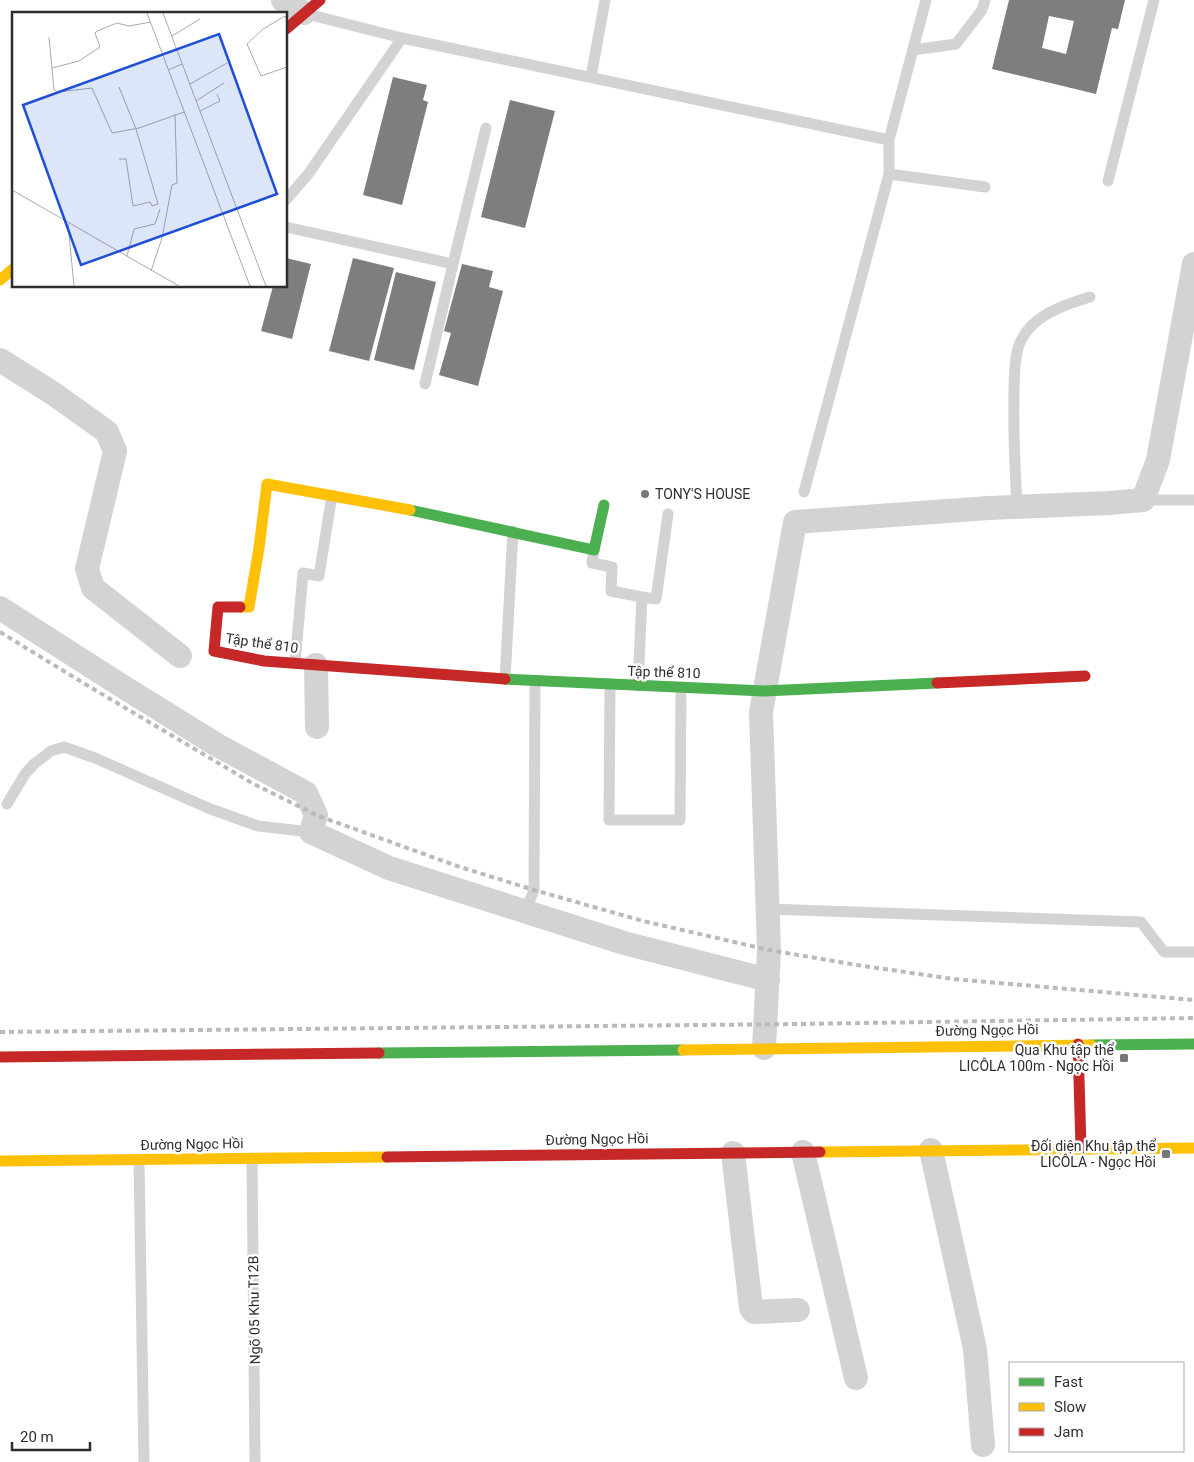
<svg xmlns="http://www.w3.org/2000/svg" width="1194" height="1462" font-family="Roboto,sans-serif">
<rect width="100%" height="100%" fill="#fff"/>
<path fill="#7e7e7e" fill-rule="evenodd" d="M1009 0H1125L1118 29 1112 28 1096 94 992 69ZM1049 16 1074 21 1066 54 1042 48Z
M393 77 427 85 423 100 428 102 402 205 363 195Z
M510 100 555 111 525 228 481 217Z
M286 258 311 264 292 339 261 331 273 286H286Z
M353 258 394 268 369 361 329 351Z
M462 264 493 271 489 287 503 291 478 386 439 375 451 333 444 331Z
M396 272 436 282 414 370 374 360Z"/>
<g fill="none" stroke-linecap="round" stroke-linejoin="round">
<path stroke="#d3d3d3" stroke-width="11" d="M307 14 402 38 889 140
M913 50 956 44 982 10 985 0
M591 77 605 0
M889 174 985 187
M1108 181 1154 0
M286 200 309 173 402 38
M286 227 453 264 486 128
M425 384 453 264
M804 492 889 174V140L926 0
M1143 500H1194
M1017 507C1015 470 1013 433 1014 395 1014 381 1014 359 1019 345 1030 316 1063 305 1090 297
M594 550 592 563 612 567 611 591 642 597
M295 663 303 573 319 576 332 495
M505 679 513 531
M610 684 609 820H680L681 687
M638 686 642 597 656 599 668 514
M7 804 25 774 34 764 51 751 64 747 95 758 208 808 258 826 311 832
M768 909 1141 922 1164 952H1194
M525 912 534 890 535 681
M252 1158 255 1462
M139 1160 144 1462"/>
<path stroke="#d3d3d3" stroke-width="24" d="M283 0 304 13
M0 360 54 394 107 432 115 451 87 569 93 588 180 656
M0 608 122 686 217 745 306 793 316 815 311 832 389 868 624 943 768 980
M316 665 317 727
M764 1048 769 950 761 712 795 522 989 508 1109 503 1143 500 1158 460 1194 264
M931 1150 975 1349 983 1445
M803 1152 856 1378
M733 1153 751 1308 754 1312 798 1310"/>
<path stroke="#4caf50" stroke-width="11" d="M410 510 594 550 604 505
M505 679 764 691 937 683
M1091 1045 1194 1044
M379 1053 683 1050"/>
<path stroke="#ffc107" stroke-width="11" d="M0 280 14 268
M240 607H249L259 548 267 484 410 510
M683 1050 1091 1045
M820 1152 1194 1148
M0 1161 387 1157"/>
<path stroke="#c62828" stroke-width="11" d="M286 29 320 0
M240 607H218L214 651 264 661 505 679
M937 683 1085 676
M1078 1044 1081 1148
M0 1057 379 1053
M387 1157 820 1152"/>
<path stroke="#bababa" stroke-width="4" stroke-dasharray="5 4" stroke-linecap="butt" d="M0 632 85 684 252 783 316 815 457 866 534 890 643 921 769 950 857 965 953 979 1194 1000
M0 1032 798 1024 1194 1018"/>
</g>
<g fill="#777" stroke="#fff" stroke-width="2">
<circle cx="645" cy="494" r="5"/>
<rect x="1119" y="1053" width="10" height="10" rx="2.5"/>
<rect x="1161" y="1149" width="10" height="10" rx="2.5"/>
</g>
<g text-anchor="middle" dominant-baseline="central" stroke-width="5" stroke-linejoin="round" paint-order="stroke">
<g font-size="14" fill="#2e2e2e" stroke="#fff" text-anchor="end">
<text x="655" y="494" text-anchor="start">TONY'S HOUSE</text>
<text x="1114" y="1050">Qua Khu tập thể<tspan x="1114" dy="16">LICÔLA 100m - Ngọc Hồi</tspan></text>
<text x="1156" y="1146">Đối diện Khu tập thể<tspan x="1156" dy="16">LICÔLA - Ngọc Hồi</tspan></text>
</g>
<g font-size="14" fill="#2e2e2e" stroke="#fff">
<text transform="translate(262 643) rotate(8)">Tập thể 810</text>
<text transform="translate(664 672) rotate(2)">Tập thể 810</text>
<text transform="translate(987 1030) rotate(-1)">Đường Ngọc Hồi</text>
<text transform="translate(597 1139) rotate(-1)">Đường Ngọc Hồi</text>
<text transform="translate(192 1144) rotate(-1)">Đường Ngọc Hồi</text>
<text transform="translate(254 1310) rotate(-91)">Ngõ 05 Khu T12B</text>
</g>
</g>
<g transform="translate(12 12)">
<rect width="275" height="275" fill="#fff"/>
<path fill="none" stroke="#ababab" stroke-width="1" d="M135 1 238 274M151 1 254 274M275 8 273 4 251 17 235 32 249 64 275 55M160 24 188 7M37 25 42 78 46 80 80 76 100 121 127 116 172 100M40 56 67 49 88 35 83 21 85 19 105 11 117 14 139 10M156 58 170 52M178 72 215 51M107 75 124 117 146 192 140 194 138 190 121 194 114 147H107M184 89 212 71M188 99 208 89 205 82M0 178 167 274M56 212 62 274M115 244 122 217 143 212 148 197M139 259 150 226 160 173 165 171 163 102"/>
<path fill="#1d4ed8" fill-opacity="0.15" stroke="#1d4ed8" stroke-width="2.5" d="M207 22 265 182 69 253 11 93Z"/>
<rect width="275" height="275" fill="none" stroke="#2e2e2e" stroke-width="2.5"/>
</g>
<rect x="1009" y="1362" width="175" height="90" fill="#ffffff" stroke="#ababab"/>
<rect x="1019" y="1378" width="25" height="8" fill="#4caf50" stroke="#ababab"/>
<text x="1054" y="1387" font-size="15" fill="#2e2e2e">Fast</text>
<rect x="1019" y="1403" width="25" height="8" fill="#ffc107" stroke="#ababab"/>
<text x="1054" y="1412" font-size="15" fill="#2e2e2e">Slow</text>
<rect x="1019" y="1428" width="25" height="8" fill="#c62828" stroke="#ababab"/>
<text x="1054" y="1437" font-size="15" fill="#2e2e2e">Jam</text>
<path d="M12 1442v8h78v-8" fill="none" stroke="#2e2e2e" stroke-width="2.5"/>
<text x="20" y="1442" font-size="15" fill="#2e2e2e" stroke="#ffffff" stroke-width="4" paint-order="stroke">20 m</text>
</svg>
